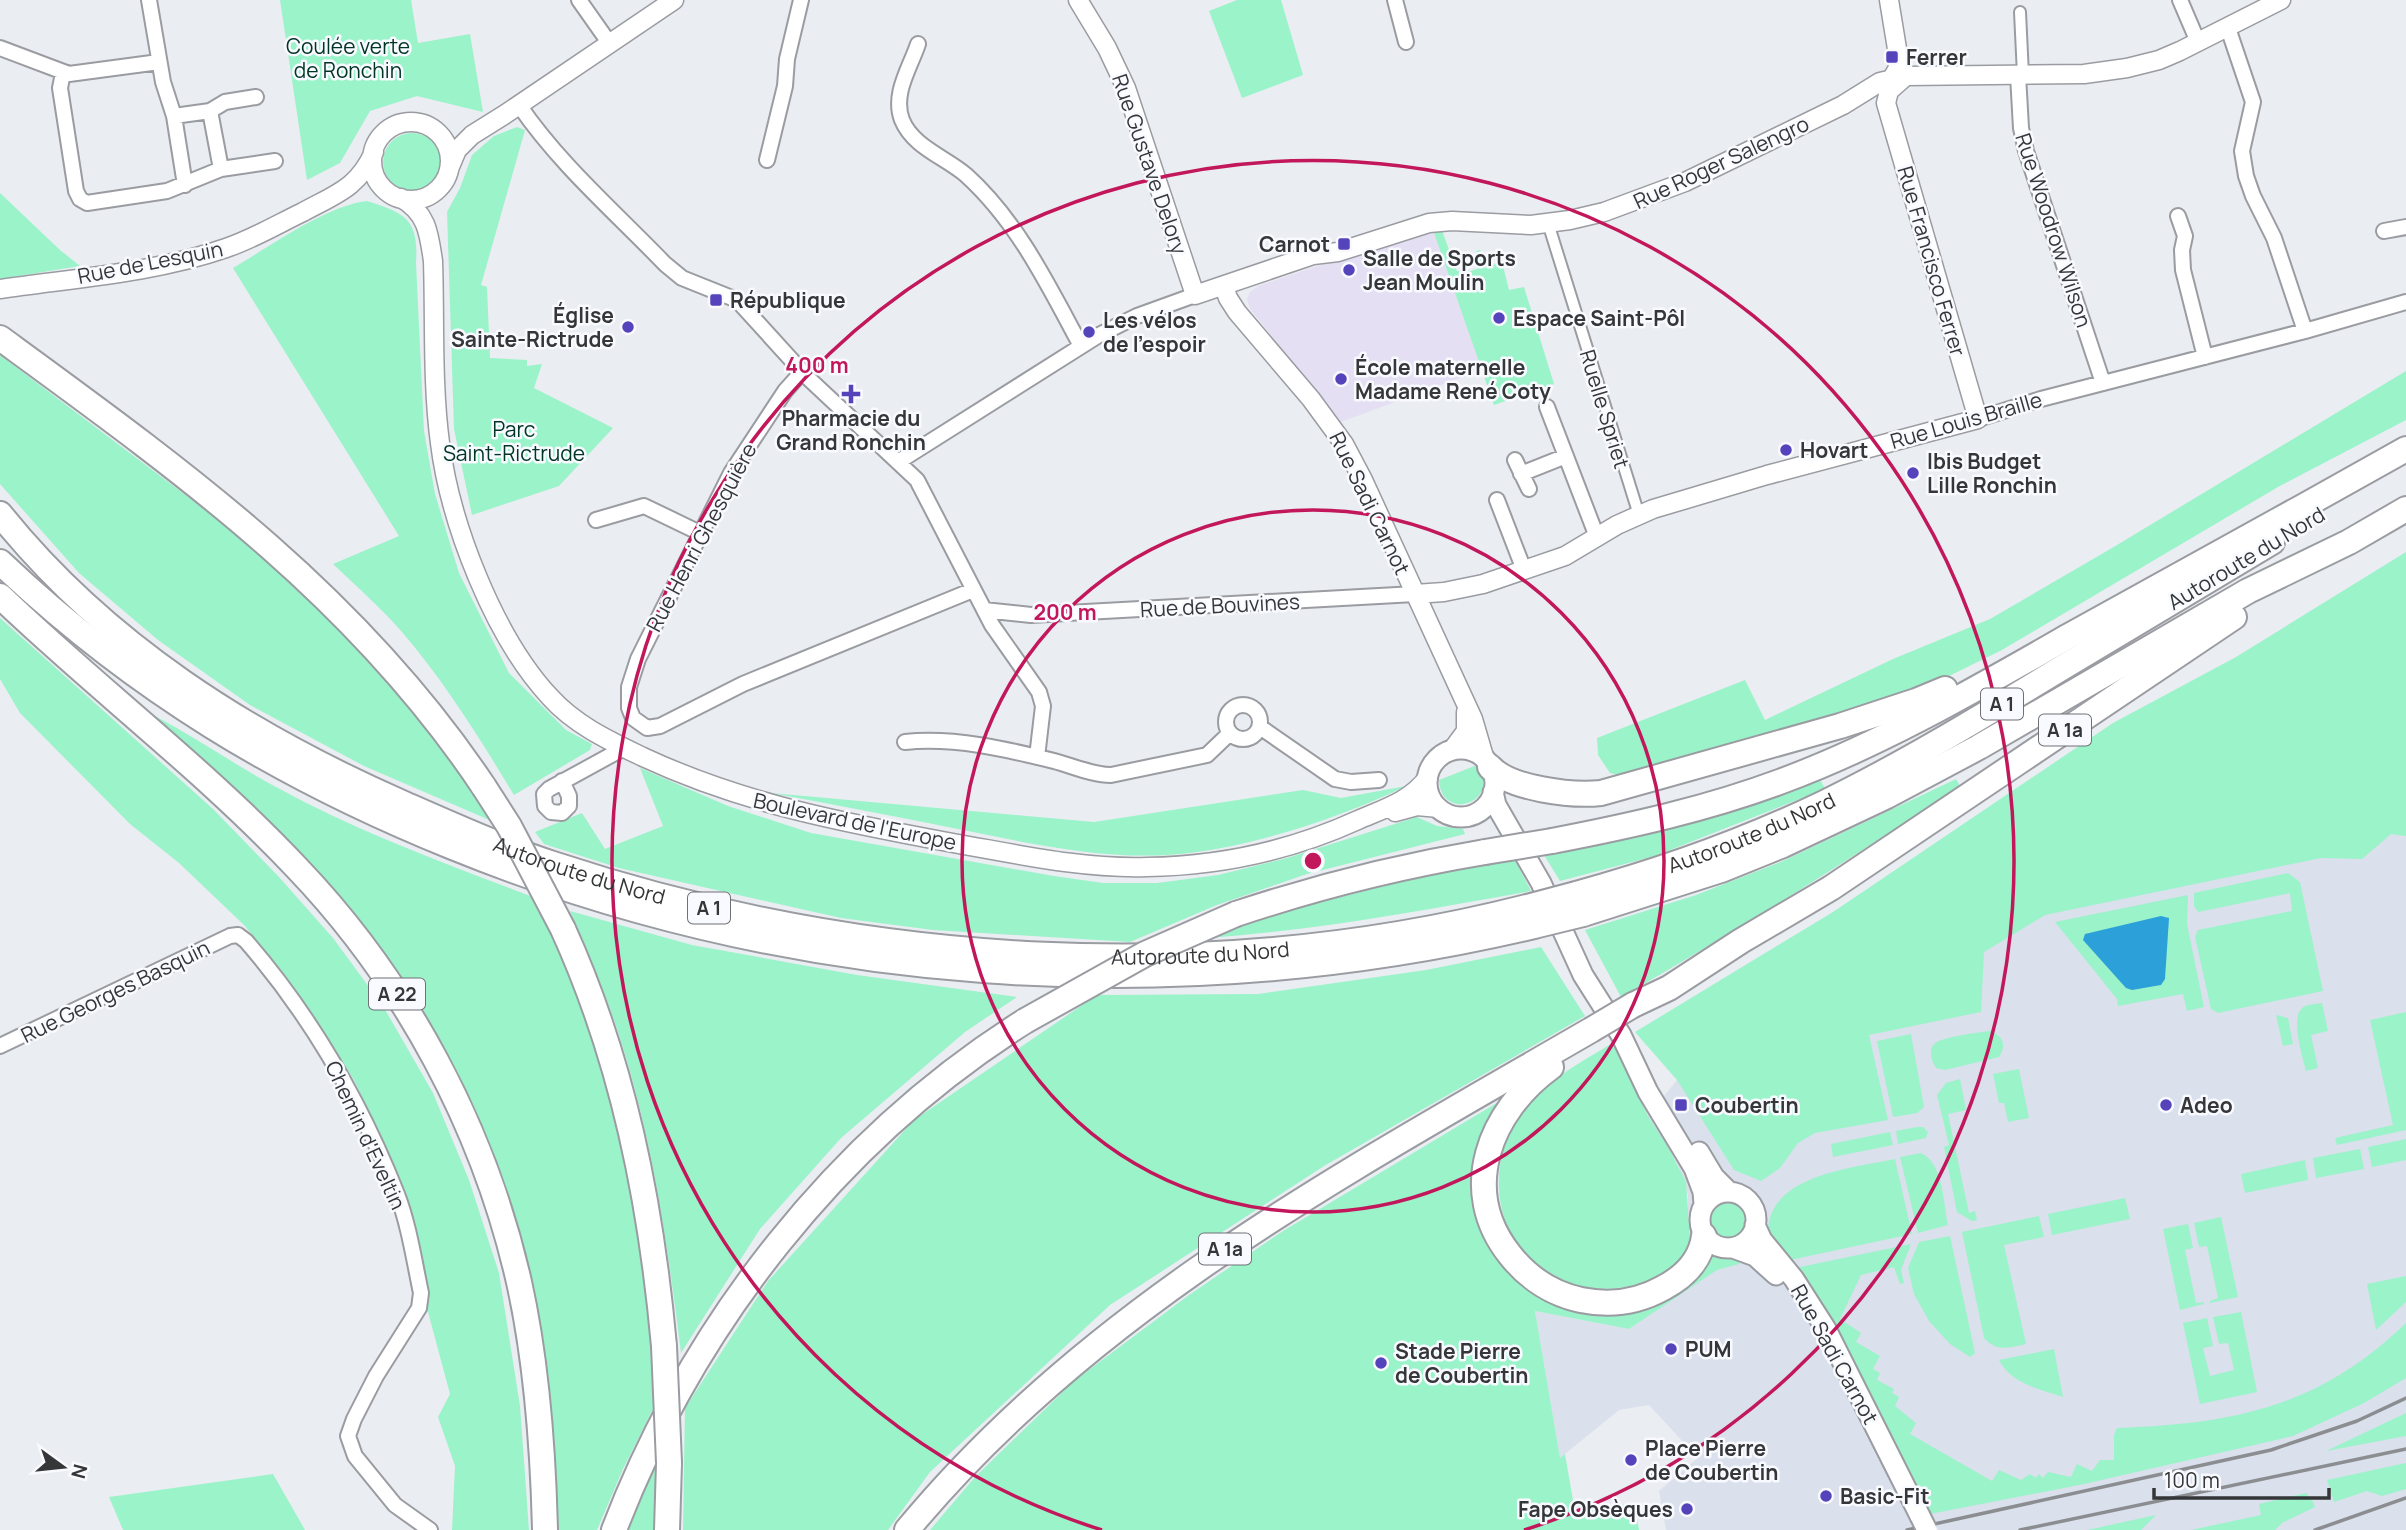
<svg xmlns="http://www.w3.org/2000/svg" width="2406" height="1530" font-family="Manrope,sans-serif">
<rect width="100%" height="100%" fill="#eaedf2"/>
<path fill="#dae0ec" d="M2244 663 2406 800V1530H1938L1929 1514 1920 1530H1666L1659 1491 1698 1458 1649 1405 1619 1410 1560 1458 1535 1311 1629 1329 1716 1270 1690 1241 1687 1224 1688 1195 1678 1165 1648 1116 1677 1080 1690 1078Z"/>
<path fill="#e5dff4" d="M1433 230 1482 370 1341 422 1250 309 1247 299 1250 292 1258 286 1421 231Z"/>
<path fill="#9bf3ca" d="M280 0H411L418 43 470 34 483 112 417 96 370 111 340 163 307 180Z
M1237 0H1281L1303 75 1242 98 1209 11Z
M517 127 525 130 481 285 487 287 490 358 527 360V366L542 364 534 388 613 428 559 486 472 515 454 429 447 212 460 188 472 155 494 136Z
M383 162a29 29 0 1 1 58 0a29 29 0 1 1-58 0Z
M0 193 60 250 80 266 0 279Z
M367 201C406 213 419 220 416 263L424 431 435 494 459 573 509 673 566 730 592 744 590 750 514 795C480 739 445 682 402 632 381 608 356 586 333 564L399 536 233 268C271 246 325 206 367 201Z
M1441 228 1457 271 1465 273 1479 268 1476 251 1480 250 1482 254 1490 252 1493 264 1502 262 1509 290 1524 287 1554 384 1494 405 1433 230Z
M0 355 245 540 337 624 411 707 456 766 494 822 364 766 250 705 158 640 79 573 0 484Z
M2406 371V420L2278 487 2002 650 1947 677 1869 708 1626 777 1610 773 1598 755 1597 738 1745 680 1765 720 1893 659 1990 619 2112 548Z
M2406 552V836L2391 834 2362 859 2321 858 2045 915 1984 952 1981 1012 1869 1035 1888 1120 1815 1133 1798 1143 1780 1168 1761 1181 1734 1170 1677 1080 1635 1032 1833 912 2113 723 2236 657Z
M0 618 213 809 279 877 333 938 383 1006 433 1093 469 1180 499 1273 520 1406 529 1530H452L455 1466 438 1417 450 1394 428 1312 412 1218 393 1162 354 1080 285 975 244 925 179 863 130 824 20 713 0 679Z
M155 716C197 738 235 765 276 787 360 833 449 865 538 899L574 978 608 1085 624 1151 651 1314 658 1399 623 1469 597 1530H553L518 1240 340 899 265 817Z
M1477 765C1503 803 1441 823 1439 780Z
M640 768 728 806 811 833 1054 876 1103 883H1157L1218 875 1287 858 1417 817 1437 826 1463 829 1465 834 1307 874 1217 905 1130 942 933 930 841 918 619 868 544 844 535 832 582 813 605 849 663 826Z
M1820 779 1825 789 1655 856 1560 881 1544 855 1630 837Z
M1956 779 1960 786C1849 860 1737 931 1621 997L1585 930 1696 895 1783 861Z
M1406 786C1338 819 1244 850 1168 855 1096 859 1023 842 953 828 893 816 832 804 771 793L1094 822 1303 790 1341 798Z
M1515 860 1531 891C1424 910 1317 930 1209 938L1289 910 1420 877Z
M2288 873 2300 882 2323 991 2218 1013 2211 1009 2195 937 2198 930 2292 911 2290 893 2198 912 2194 906V893Z
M2188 895 2187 924 2204 1007 2187 1011 2183 994 2118 1006 2117 999 2055 922Z
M570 911 692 945 857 975 1017 997 965 1032 841 1138 760 1229 681 1353C667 1240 651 1128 614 1020 601 983 585 947 570 911Z
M1541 947 1585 1016 1324 1166 1110 1305 930 1472 888 1530H683L685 1408 768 1281 914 1120 1097 995 1258 994 1426 970Z
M2322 1003 2328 1031 2311 1035 2318 1068 2306 1071C2303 1057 2288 1014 2305 1006 2310 1004 2317 1004 2322 1003Z
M2406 1012V1130L2337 1145 2335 1138 2393 1125 2370 1020Z
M2276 1015 2288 1018 2293 1044 2283 1046Z
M1990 1031C2003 1036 2007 1044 1999 1057L1945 1070 1936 1068C1931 1060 1927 1048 1937 1042 1945 1037 1980 1032 1990 1031Z
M1911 1034 1924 1107 1917 1113 1893 1117 1877 1041Z
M1614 1042 1648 1116 1668 1147 1686 1182 1690 1241C1688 1258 1678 1264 1665 1273 1654 1282 1639 1284 1625 1287 1513 1306 1457 1176 1535 1097 1557 1074 1587 1059 1614 1042Z
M2019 1069 2029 1118 2008 1122 2004 1103H1999L1993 1074Z
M1960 1079 1966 1110 1948 1114 1969 1213 1975 1211 1977 1220 1972 1221 1957 1212 1944 1147 1949 1145 1937 1095 1946 1083Z
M1510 1095 1479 1155 1508 1264 1605 1310 1705 1256H1740L1739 1264 1717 1270 1629 1329 1535 1311 1560 1458 1565 1454 1575 1512 1634 1503 1639 1530H930L975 1477 1074 1381 1189 1295 1283 1231Z
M1917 1127H1923L1928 1132 1926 1138 1898 1144 1896 1131Z
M1890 1132 1893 1145 1833 1157 1831 1144Z
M2406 1139V1160L2372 1167 2368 1147Z
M2360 1149 2364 1169 2316 1178 2313 1158Z
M1921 1153C1944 1164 1943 1203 1948 1225L1918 1233 1900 1157Z
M1895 1159 1912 1234 1790 1260 1768 1233C1767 1175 1853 1168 1895 1159Z
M2305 1160 2308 1180 2245 1193 2241 1174Z
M2125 1198 2130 1219 2052 1235 2048 1214Z
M1710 1220a18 18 0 1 1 36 0a18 18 0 1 1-36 0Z
M2039 1216 2044 1237 2004 1245 2026 1344C2008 1348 1997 1352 1984 1338L1962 1232Z
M2221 1217 2238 1297 2210 1303V1301L2218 1298 2207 1246 2199 1247 2194 1223Z
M2188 1224 2193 1248 2185 1250 2196 1303 2204 1302V1304L2180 1310 2163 1229Z
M1950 1236 1975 1353 1970 1357 1950 1344 1929 1321 1914 1294 1908 1268 1919 1242Z
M1911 1244 1901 1270 1904 1283 1900 1284 1894 1267 1861 1275 1840 1319 1861 1333 1856 1342 1880 1356 1873 1369 1880 1373 1877 1380 1894 1389 1892 1393 1899 1397 1895 1406 1916 1423 1910 1434 1992 1481 1999 1470 2021 1480 2030 1474 2036 1478 2039 1474 2043 1478 2048 1472 2071 1477 2077 1464 2092 1471 2100 1460H2114V1435L2117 1428C2234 1424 2319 1407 2406 1323V1378L2364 1403 2293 1436 2084 1484 1930 1514 1883 1422 1795 1268Z
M2406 1276V1302L2376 1330 2367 1284Z
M2241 1312 2257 1392 2200 1404 2183 1323 2207 1318 2213 1346 2203 1348 2210 1376 2234 1370 2228 1343 2219 1344 2213 1317Z
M2054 1349 2063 1397C2040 1389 2011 1384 1999 1360Z
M2406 1413V1436L2326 1451Z
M659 1447 656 1530H625Z
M2406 1463V1489L2382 1496 2367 1491 2334 1502 2327 1480Z
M273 1474 305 1530H123L109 1497Z
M2306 1493 2312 1500 2315 1507 2282 1523 2275 1530H2191L2261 1515 2259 1504Z
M2156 1515 2141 1530H2087Z"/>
<path fill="#2ca0d8" d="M2161 916 2169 918 2165 979 2161 985 2132 990 2126 988 2083 940 2085 934Z"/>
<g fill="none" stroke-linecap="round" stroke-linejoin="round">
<g stroke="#9a9ca2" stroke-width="14">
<path id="pedestrian" d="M2020 12 2023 75
M1548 223 1639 515"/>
</g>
<g stroke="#9a9ca2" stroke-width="18">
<path id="minor" d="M149 0 163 82 174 116 185 185
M579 0 610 44
M1395 0 1406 42
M2180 0 2198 42
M2228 28 2253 102 2242 151 2246 176 2253 196 2274 238 2305 331
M918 44C910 68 892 94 902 120 913 147 945 157 966 175 1018 222 1048 285 1081 346
M0 48 69 74 159 62
M63 73 60 88 76 191 80 199 87 203 167 191 221 169 275 161
M2018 75 2021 128 2026 151 2103 383
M519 105C560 165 615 212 665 264L682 278 737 300 807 377 917 480 992 625 1039 692 1043 706 1037 757
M174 116 210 111
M767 160 785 86 787 59 801 0
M221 169 210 111 225 102 256 97
M2178 216 2185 236 2182 250 2183 270 2205 357
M2384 231 2406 227
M802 372 785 391 731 473 638 659 629 687V708L633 718 647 728 660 726 743 684 973 590
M1547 407 1597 537
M1978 419 2041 399 2305 331 2406 302
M1515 460 1529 489
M898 462 1099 335 1137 316 1195 295
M1521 474 1566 456
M1497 500 1524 570
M596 520 644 506 700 533
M984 610 1031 615 1415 594
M1226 722a17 17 0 1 1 34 0a17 17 0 1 1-34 0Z
M1260 727 1335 779 1351 782 1379 780
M905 742C954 737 1006 749 1054 761 1073 766 1092 775 1111 775L1207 755 1230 733
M562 781 569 796V806L562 813 551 812 545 806 544 794 549 789 624 748
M0 1046 230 936 238 935 246 941C311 1016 360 1101 397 1194 409 1225 414 1260 421 1293L419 1308 376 1376 354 1419 348 1436 355 1456 395 1505 430 1530"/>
</g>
<g stroke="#9a9ca2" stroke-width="21">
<path id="tertiary" d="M1078 0 1107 48 1126 88 1195 295 1313 255 1338 252 1429 223 1452 221 1531 225 1570 220 1604 212 1685 182 1843 105 1880 82 1906 76 2084 74 2127 68 2159 60 2180 51 2281 0
M1889 0 1899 61 1897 70 1892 78
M372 161a39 39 0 1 1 78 0a39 39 0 1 1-78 0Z
M449 169 457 150 472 135 504 115 674 0
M401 198C427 213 429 233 433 261 435 321 432 383 440 443 450 523 494 637 550 697 575 725 610 741 643 757 744 804 845 823 953 843 1017 854 1081 869 1147 867 1219 866 1292 850 1358 820 1383 809 1411 801 1428 777
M1224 286 1228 298 1237 312 1311 399 1344 444 1363 480 1473 719 1485 760
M0 289C75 278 154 273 226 248 253 239 278 224 303 212 336 194 358 188 374 152
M1415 594 1444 592 1483 584 1565 556 1617 525 1653 509 1767 475 1978 419 1886 103 1889 91 1906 76
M1452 750 1466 731V712
M1395 812 1417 806 1439 808"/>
</g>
<g stroke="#9a9ca2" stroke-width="23">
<path id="secondary" d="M1427 783a34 34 0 1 1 68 0a34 34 0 1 1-68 0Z
M1493 792 1496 805 1541 883 1583 975 1621 1035 1648 1092 1694 1168 1703 1192 1704 1204
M1699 1152 1714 1177 1729 1192
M1700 1220a28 28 0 1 1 56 0a28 28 0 1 1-56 0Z
M1755 1225 1762 1240 1794 1279 1826 1329 1920 1516
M1733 1248 1755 1256 1776 1275"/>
</g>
<g stroke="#9a9ca2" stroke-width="28">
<g id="motorway">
<path d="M0 338C182 471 357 596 484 787"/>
<path id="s1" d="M0 514C105 645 248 735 400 802 450 824 501 847 553 864 865 967 1208 988 1527 907"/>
<path d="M0 562C134 689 280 777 450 846 794 986 1173 1011 1534 926"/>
<path d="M0 596C97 689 205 770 297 868 406 982 484 1128 519 1282 537 1363 543 1447 545 1530"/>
<path d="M1490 767C1510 789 1572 796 1601 793L1840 726 1916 701 1945 689"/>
<path d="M1552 841C1630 826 1707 809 1782 781 1882 744 1976 689 2069 636 2181 574 2294 512 2406 449"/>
<path id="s2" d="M1576 894C1660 871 1745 841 1824 803 1902 765 1976 720 2050 675 2124 631 2198 586 2272 542"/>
<path d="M1236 914C1317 887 1401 866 1485 852"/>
<path d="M1583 914 1721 870 1783 845 1887 796 1979 747 2248 591 2349 542 2406 509"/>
<path d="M563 929C623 1061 651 1202 664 1346"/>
<path d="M1633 1005 1669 988 1741 941 1831 888 2234 617"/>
<path d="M1551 1067C1490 1111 1458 1190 1510 1255 1528 1278 1553 1294 1581 1300 1610 1306 1638 1302 1663 1288 1684 1277 1701 1260 1704 1236"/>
<path d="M614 1530C693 1324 838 1139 1025 1021"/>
<path d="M667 1530 669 1463"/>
<path d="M907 1530C1090 1308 1346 1172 1591 1030"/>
</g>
</g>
<use href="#pedestrian" stroke="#fff" stroke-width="10"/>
<use href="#minor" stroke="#fff" stroke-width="14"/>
<use href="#tertiary" stroke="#fff" stroke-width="18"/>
<use href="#secondary" stroke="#fff" stroke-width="19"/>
<use href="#motorway" stroke="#fff" stroke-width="24"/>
<path stroke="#8b8d91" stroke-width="3.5" d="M1907 1530 2271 1450 2357 1421 2406 1398
M2020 1530 2406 1449
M2315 1530 2406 1498"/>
<g stroke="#9a9ca2" stroke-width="23" stroke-linecap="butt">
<path id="secondary-bridge" d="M1920 1516 1927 1530"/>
</g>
<g stroke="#9a9ca2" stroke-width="28" stroke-linecap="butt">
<path id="motorway-bridge" d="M484 787 509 826 563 929
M1485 852 1552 841
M1527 907 1576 894
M1534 926 1583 914
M1025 1021 1145 954 1236 914
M1591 1030 1633 1005
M664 1346 669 1463"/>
</g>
<use href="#secondary-bridge" stroke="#fff" stroke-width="19"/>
<use href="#motorway-bridge" stroke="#fff" stroke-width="24"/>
</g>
<g fill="none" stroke="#c2185b" stroke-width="3.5">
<circle cx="1313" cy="861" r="351"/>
<path d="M1102 1530A701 701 0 1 1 1524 1530"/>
</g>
<g fill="#5443ba" stroke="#f8faff" stroke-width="2.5">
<rect x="1885" y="50" width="14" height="14" rx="3.5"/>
<rect x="1337" y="237" width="14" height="14" rx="3.5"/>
<circle cx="1349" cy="270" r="7"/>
<rect x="709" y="293" width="14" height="14" rx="3.5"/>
<circle cx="1499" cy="318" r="7"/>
<circle cx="628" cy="327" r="7"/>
<circle cx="1089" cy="332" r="7"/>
<circle cx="1341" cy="379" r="7"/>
<path d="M847.5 383.5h7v7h7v7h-7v7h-7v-7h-7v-7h7z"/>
<circle cx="1786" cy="450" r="7"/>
<circle cx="1913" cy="473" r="7"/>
<rect x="1674" y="1098" width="14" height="14" rx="3.5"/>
<circle cx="2166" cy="1105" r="7"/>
<circle cx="1671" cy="1349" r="7"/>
<circle cx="1381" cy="1363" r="7"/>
<circle cx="1631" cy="1460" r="7"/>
<circle cx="1826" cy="1496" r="7"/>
<circle cx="1687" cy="1509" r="7"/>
</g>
<g text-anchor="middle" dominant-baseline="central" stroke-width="5" stroke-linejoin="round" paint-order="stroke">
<g fill="#f8faff" stroke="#707174" stroke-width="2">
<rect x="1981" y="688.5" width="42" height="31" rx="5"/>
<rect x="2039" y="714.5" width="52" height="31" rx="5"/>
<rect x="688" y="892.5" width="42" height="31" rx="5"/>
<rect x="369" y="978.5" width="56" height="31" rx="5"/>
<rect x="1199" y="1233.5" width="52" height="31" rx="5"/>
</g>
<g font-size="19" font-weight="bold" fill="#353638">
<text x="2002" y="704">A 1</text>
<text x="2065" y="730">A 1a</text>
<text x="709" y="908">A 1</text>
<text x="397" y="994">A 22</text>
<text x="1225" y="1249">A 1a</text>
</g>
<g font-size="21" fill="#003523" stroke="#f8faff">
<text x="348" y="46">Coulée verte<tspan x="348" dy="24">de Ronchin</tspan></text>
<text x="514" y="429">Parc<tspan x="514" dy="24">Saint-Rictrude</tspan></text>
</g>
<g font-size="21" font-weight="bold" fill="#353638" stroke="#f8faff" text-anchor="start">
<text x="1906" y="57">Ferrer</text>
<text x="1330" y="244" text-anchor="end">Carnot</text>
<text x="1363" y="258">Salle de Sports<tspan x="1363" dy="24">Jean Moulin</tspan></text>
<text x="730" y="300">République</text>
<text x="614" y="315" text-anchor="end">Église<tspan x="614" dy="24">Sainte-Rictrude</tspan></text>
<text x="1513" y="318">Espace Saint-Pôl</text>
<text x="1103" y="320">Les vélos<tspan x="1103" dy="24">de l'espoir</tspan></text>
<text x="1355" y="367">École maternelle<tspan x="1355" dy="24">Madame René Coty</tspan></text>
<text x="851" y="418" text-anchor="middle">Pharmacie du<tspan x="851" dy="24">Grand Ronchin</tspan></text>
<text x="1800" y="450">Hovart</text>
<text x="1927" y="461">Ibis Budget<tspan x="1927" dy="24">Lille Ronchin</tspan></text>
<text x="1695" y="1105">Coubertin</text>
<text x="2180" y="1105">Adeo</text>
<text x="1685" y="1349">PUM</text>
<text x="1395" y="1351">Stade Pierre<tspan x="1395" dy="24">de Coubertin</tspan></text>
<text x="1645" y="1448">Place Pierre<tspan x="1645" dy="24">de Coubertin</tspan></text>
<text x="1840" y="1496">Basic-Fit</text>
<text x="1673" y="1509" text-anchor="end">Fape Obsèques</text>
</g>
<g font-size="21" fill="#353638" stroke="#f8faff">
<text transform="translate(1721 162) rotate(-25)">Rue Roger Salengro</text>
<text transform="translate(1150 164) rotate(71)">Rue Gustave Delory</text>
<text transform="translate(2054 230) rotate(72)">Rue Woodrow Wilson</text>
<text transform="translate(1932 261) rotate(74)">Rue Francisco Ferrer</text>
<text transform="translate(150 262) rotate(-11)">Rue de Lesquin</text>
<text transform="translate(1605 409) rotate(73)">Ruelle Spriet</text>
<text transform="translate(1966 420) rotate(-16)">Rue Louis Braille</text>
<text transform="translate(1370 503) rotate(64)">Rue Sadi Carnot</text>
<text transform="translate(701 537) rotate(-62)">Rue Henri Ghesquière</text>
<text transform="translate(2246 558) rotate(-31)">Autoroute du Nord</text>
<text transform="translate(1220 605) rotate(-3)">Rue de Bouvines</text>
<text transform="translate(855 821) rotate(12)">Boulevard de l'Europe</text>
<text stroke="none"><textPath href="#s2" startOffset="186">Autoroute du Nord</textPath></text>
<text stroke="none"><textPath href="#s1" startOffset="690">Autoroute du Nord</textPath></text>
<text stroke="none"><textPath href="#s1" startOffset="1320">Autoroute du Nord</textPath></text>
<text transform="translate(115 991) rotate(-26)">Rue Georges Basquin</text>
<text transform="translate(366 1135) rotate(65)">Chemin d'Eveltin</text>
<text transform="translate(1835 1354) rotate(61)">Rue Sadi Carnot</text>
</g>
</g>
<circle cx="1313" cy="861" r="10" fill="#c2185b" stroke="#f8faff" stroke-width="3.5"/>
<g font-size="21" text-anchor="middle" font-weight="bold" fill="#c2185b" stroke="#f8faff" stroke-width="5" stroke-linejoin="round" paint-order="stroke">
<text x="817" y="373">400 m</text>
<text x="1065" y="620">200 m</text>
</g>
<g transform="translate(63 1467) rotate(105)" stroke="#f8faff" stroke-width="5" paint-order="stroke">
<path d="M0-5L12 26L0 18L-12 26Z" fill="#353638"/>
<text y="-10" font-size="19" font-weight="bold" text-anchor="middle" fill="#353638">N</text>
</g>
<path d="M2154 1488v10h175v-10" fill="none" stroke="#353638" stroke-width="3.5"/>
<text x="2164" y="1488" font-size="21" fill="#353638" stroke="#f8faff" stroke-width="5" paint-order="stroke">100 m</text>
</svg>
